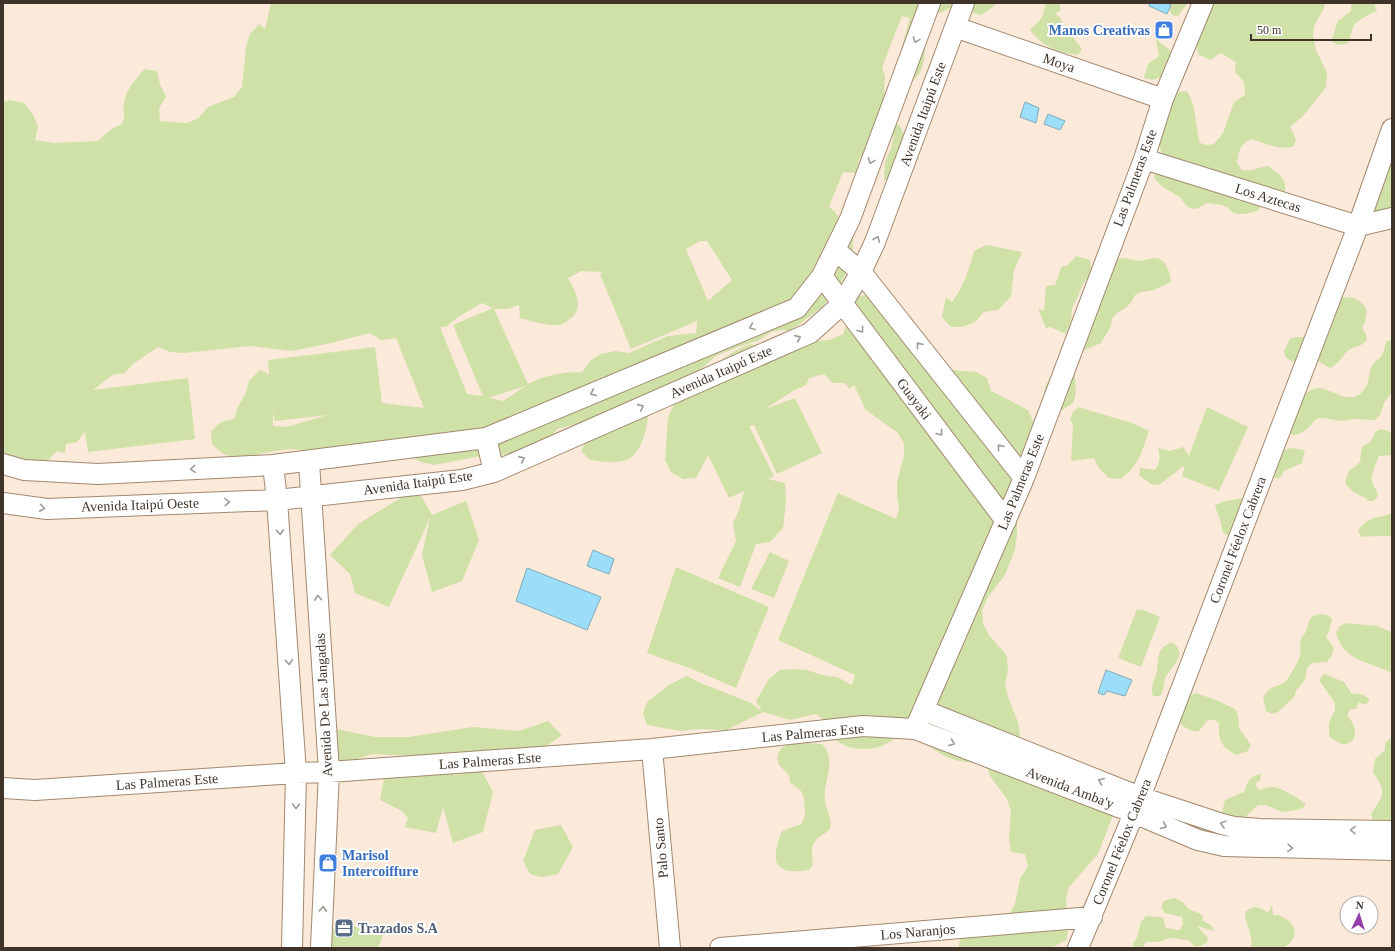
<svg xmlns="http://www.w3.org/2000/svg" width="1395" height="951" font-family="Georgia,serif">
<rect width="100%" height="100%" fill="#fbe9d9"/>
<path fill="#cfe1a6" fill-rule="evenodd" d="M271 3H955C950 10 942 12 935 14L923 34 925 47 924 60 920 73 911 83 890 117 900 126 906 139 896 173 884 181 885 162 891 148 894 136 882 141 862 161 861 157 859 160 856 173 843 172 829 207 834 211 853 235V248L846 273 839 287 822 307 797 326 788 331 781 330 771 332 760 340 738 347 716 356 691 378 650 408C646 428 643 462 616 462 607 463 599 461 590 460L581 451 587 439 579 424 557 429 548 440 512 455H486L434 465 421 462 409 456 289 449 263 453 249 458H234L222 453 212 444 211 431 221 422 234 419 238 407 245 395 249 381 260 370 269 374 268 360 375 347 382 403 424 408 396 338 381 340 370 333 331 343 292 351 250 346 184 353 170 352 158 347 134 363 125 373 112 375 93 390 188 378 195 439 88 452 85 432 77 442 66 444 65 453 57 451 46 463 3 472V102L10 100 24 103 33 114 38 127 35 140 54 143 98 141 110 130 122 124C127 113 122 112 124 103 126 89 136 80 144 69L157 71 160 84 166 97 159 108 160 121 187 123 199 118 208 107 234 97 242 87 246 47 250 34 259 24 265 29ZM902 16 910 18 901 50V64L884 95 885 76 882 67ZM700 241H707L732 280 708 301 686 249ZM581 271 603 272 600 274 631 349 697 321 696 333 668 336 629 353 615 351 601 354 590 361 582 372C563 372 545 375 528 384L494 309H507L519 305 520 318C532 321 546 326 559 325 562 325 565 322 567 321 586 310 576 292 568 278ZM482 303 493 308 453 325 483 396 467 394 440 327H446L458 317ZM526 386 503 401 490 398V397ZM273 412 275 421 327 415 287 427 273 426Z
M964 3H996L992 8 981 15C972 14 969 10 964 3Z
M1046 3H1059L1061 10 1055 14 1060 17 1063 24 1082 49 1078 55C1058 53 1042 46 1030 30 1033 26 1037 24 1040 20 1044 15 1044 9 1046 3Z
M1168 3H1188L1178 16 1172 15 1169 9Z
M1202 3H1324L1325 5 1322 12 1314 26 1313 36 1316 50 1327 73 1326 87 1304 115 1290 127 1296 139 1294 146C1280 151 1265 143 1251 139 1242 143 1238 150 1238 160L1236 161 1242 170C1252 172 1258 167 1268 166 1279 174 1289 180 1284 195L1261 206 1257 211 1245 214H1238L1232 212 1227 207 1221 205 1207 203 1196 209 1189 208 1184 203 1180 197 1163 187 1154 178 1155 171 1161 159 1162 153 1157 141 1174 97 1179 92 1187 91C1194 102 1195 114 1197 128 1198 134 1198 137 1200 143L1207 145 1214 144 1223 133 1234 102 1245 95 1244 82 1235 72 1236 62 1220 53 1211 60 1199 55C1193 40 1199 19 1202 3Z
M1351 3H1374L1377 12 1371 13C1366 17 1358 20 1355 24 1351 30 1351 38 1348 43 1341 46 1337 45 1331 41L1338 21 1351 11Z
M1156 39 1174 54 1165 76 1152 80 1144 78 1148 64 1159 56Z
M1392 142V217L1362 216Z
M986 245 1022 252 1014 270 1011 296 998 310 984 312 975 322 963 327H951L942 317 946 297 952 302C964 286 969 270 974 251Z
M1076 256 1090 260 1092 273 1083 284 1078 296 1072 308 1071 321 1066 334 1050 327 1046 328 1038 308 1044 311 1046 286 1055 285 1062 266H1067Z
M1125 258C1129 259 1134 260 1138 261 1143 261 1149 258 1154 258 1166 257 1170 272 1171 282L1154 290 1141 292 1135 295 1132 301 1127 307 1116 314 1112 319 1111 326 1101 343 1082 351 1078 357 1074 369 1076 390 1075 397 1073 403 1056 414 1043 407 1045 387 1112 263 1118 259Z
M871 295 949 370 976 372 987 378 991 391 1028 410 1034 423 1036 437 1017 510V536L1015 550 1005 575 988 597 982 610 983 623 989 635 1007 656 1008 670 1005 684 1008 697 1018 722 1020 735 1017 742 1115 804 1112 818 1098 854 1069 887 1066 899 1068 927 1067 940 1051 948H958L961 936 1008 916 1015 904 1020 879 1028 866 1025 854 1011 852 1009 838 1011 812 1007 799 990 776 986 763C963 762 952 763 932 748 925 744 920 737 911 735 902 733 893 740 886 744 874 750 857 751 844 745 832 740 834 732 828 724 825 720 819 717 816 714L790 720 763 712 727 730 700 729 681 731 647 725 643 713 647 702 669 685 687 676 703 684 751 703 762 711 756 701 769 679 780 670 794 669 807 670 822 675 837 677 852 685 855 675 778 640 838 493 896 519 899 509 897 496V483L900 470 904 457V444L898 433 866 410 854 385 849 389 845 383H833L824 374 809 378 806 385 793 391 765 409 795 398 822 453 777 474 754 425 749 426 774 476 768 479 785 483 786 502 783 528 770 542 756 544 740 587 718 578 736 541 733 523 739 510 744 491 729 498 708 455 696 478 683 479 671 472 665 460 668 418 673 406 681 396 712 366 735 351 748 345 830 340 843 334 848 321 849 308 857 296Z
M1344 297C1356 297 1361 300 1367 310L1365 322 1362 328 1366 334 1367 340C1360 348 1356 345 1349 350 1341 356 1341 363 1330 368L1318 361 1298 364 1286 358 1284 351 1290 339 1296 337H1310L1337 300Z
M1392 340V392L1384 403 1380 415 1375 420 1354 419 1342 421 1322 418 1316 419 1307 429 1301 433 1294 435 1287 433 1299 397C1305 394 1312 388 1319 388 1333 389 1350 407 1364 390 1370 383 1368 371 1373 364 1376 360 1380 359 1382 355 1384 351 1385 345 1387 341Z
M1078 407 1132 423 1149 431C1141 453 1140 464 1121 479L1109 478 1098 467 1094 458 1071 461 1073 425 1070 419 1073 412Z
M1207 407 1248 427 1219 491 1182 476 1185 465 1159 485 1151 484 1139 475 1140 468 1155 470C1161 461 1160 457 1158 448L1170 451 1183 447 1189 456Z
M1381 429 1388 431 1392 434V455L1379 456C1377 462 1370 476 1372 481 1373 486 1377 490 1378 496L1373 501H1367V499C1357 494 1351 492 1345 483L1347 476 1350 470 1356 466 1360 461 1362 447C1369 443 1373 440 1375 432Z
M1291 448 1305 450 1302 463 1284 471 1280 478H1267L1278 452Z
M417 488 432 515 466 501 479 540 462 581 432 592 422 555 430 518 389 607 355 593 350 574 330 555 358 524Z
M1245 497 1232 539 1222 531C1222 521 1217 514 1215 505 1225 500 1235 500 1245 497Z
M1392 513V536H1376L1362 537 1358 531C1370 514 1376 520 1392 513Z
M770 552 789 561 774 598 751 589Z
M676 567 769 607 736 688 692 669 647 653Z
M1137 609 1143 610 1160 617 1141 667 1118 658Z
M1320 614 1327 615 1332 619 1329 632 1326 637 1334 648 1331 657 1327 662 1312 663 1307 668 1305 680 1296 691 1294 697 1278 712 1272 714 1266 711 1263 698C1270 684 1275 689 1285 682 1289 678 1297 664 1299 658 1302 652 1299 645 1301 639 1302 636 1305 634 1306 631 1310 621 1308 616 1320 614Z
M1346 623 1377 626 1392 632V673C1369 661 1343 662 1336 632L1340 626Z
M1172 642C1188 653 1174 665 1166 676 1163 680 1166 688 1160 696H1153C1150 684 1155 681 1157 671 1159 657 1156 649 1172 642Z
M1324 674 1344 682 1352 694C1360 693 1364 694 1370 700L1365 705 1359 702 1356 709H1351L1347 715C1366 737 1348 755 1329 736V723L1335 710V703L1319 680Z
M1196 693 1216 700 1235 709 1238 715 1239 728 1251 745 1248 751 1236 755C1221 747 1218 740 1219 723L1214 720H1208L1199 731C1191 732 1183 727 1177 721L1189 696Z
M548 721 562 735 537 753 501 760 372 754 341 765 331 728 375 737H409L473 727 519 731Z
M1392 737V824L1373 821 1371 814C1384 794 1387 793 1373 772L1375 759 1385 750V743Z
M803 743 822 744C838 759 822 783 825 802 827 810 831 818 831 826 828 833 827 831 822 835 809 843 812 853 813 865L809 870C773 876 770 861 782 831L801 824 804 818 805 812 804 798 801 791 790 782 789 775 779 765 777 758 779 752 783 747 789 744Z
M481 770 493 792 483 832 453 843 443 807 436 833 405 827 408 818 402 811 380 800 384 778 403 775 449 772 455 775Z
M1261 774 1260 780 1255 784 1259 790C1263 789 1268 787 1272 787 1280 786 1299 799 1306 804L1303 808 1297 810 1283 812 1265 805H1258L1243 819 1230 842 1177 824 1173 818 1222 813 1225 800 1244 792C1248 782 1250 775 1261 774Z
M561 825 573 847 558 874 541 877 530 874 523 861 535 830Z
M1174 898C1184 902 1182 901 1188 908 1193 913 1200 911 1203 917L1202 920 1211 925 1214 931 1197 926 1208 938 1207 942 1201 946H1194L1190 941C1184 940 1173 937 1167 939 1157 943 1157 942 1147 942L1144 944V948H1134L1133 943 1137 938 1141 922 1146 916 1160 917 1163 918 1166 929 1169 928 1176 930H1180L1183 924 1182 917 1165 913 1161 907 1164 901Z
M1272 905 1273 915C1276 915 1280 915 1282 917 1299 924 1299 941 1282 948 1275 950 1259 948 1251 948 1254 936 1245 924 1245 912 1254 904 1260 907 1268 913Z
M380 925 386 928 378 948H324L322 932 334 928Z"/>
<path fill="#9cddfa" stroke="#80aabc" d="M1150 3H1168L1171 5 1167 14 1149 6Z
M1025 102 1039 108 1036 123 1020 117Z
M1048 114 1065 121 1060 130 1044 124Z
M593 550 614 559 609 574 587 566Z
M527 568 601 597 587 630 516 601Z
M1106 670 1132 680 1125 696 1107 691 1104 695 1098 693Z"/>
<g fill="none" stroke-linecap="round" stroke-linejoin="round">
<g stroke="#a3886f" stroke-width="22">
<path id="minor" d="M955 27 1163 99
M1144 159 1358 226 1392 218
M835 250 861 272 1024 478
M822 276 1006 521
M486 438 494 472
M309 462 329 772 321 948
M3 464 24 470 98 474 273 465 486 438 797 308 822 276 850 219 930 3
M273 465 277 500 296 773 292 948
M3 503 47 509 277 500 462 480 494 472 810 333 842 304 861 272 875 242 964 3
M923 710 1140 797 1222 824 1234 827 1260 829 1392 831
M915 729 1024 478 1144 159 1163 99 1203 3
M652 749 670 948
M3 788 35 790 296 773 329 772 652 749 863 726 915 729 1134 813 1198 840 1224 846 1392 850
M720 948 1092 917
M1078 948 1134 813 1358 226 1392 129"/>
</g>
<use href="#minor" stroke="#fff" stroke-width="20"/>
</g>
<defs><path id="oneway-chevron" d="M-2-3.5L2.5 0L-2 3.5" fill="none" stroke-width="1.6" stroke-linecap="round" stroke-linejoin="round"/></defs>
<g stroke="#a09a94">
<use href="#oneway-chevron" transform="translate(916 40) rotate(110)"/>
<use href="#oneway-chevron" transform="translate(871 161) rotate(110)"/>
<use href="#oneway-chevron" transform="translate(877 239) rotate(-68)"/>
<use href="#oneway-chevron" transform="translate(752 327) rotate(157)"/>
<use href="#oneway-chevron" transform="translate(861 330) rotate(53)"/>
<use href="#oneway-chevron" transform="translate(798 338) rotate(-24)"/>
<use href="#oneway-chevron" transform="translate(919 345) rotate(-128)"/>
<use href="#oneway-chevron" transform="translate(593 393) rotate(157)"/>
<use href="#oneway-chevron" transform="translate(641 407) rotate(-24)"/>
<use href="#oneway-chevron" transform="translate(940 433) rotate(53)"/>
<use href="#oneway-chevron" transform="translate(1000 447) rotate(-128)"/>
<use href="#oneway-chevron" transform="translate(522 459) rotate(-24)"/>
<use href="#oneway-chevron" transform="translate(193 469) rotate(177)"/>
<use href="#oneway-chevron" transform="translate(227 502) rotate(-2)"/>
<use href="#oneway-chevron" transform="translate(42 508) rotate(8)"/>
<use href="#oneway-chevron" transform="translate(280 532) rotate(86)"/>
<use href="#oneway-chevron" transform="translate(318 598) rotate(-94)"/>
<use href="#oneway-chevron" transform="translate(289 662) rotate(86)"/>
<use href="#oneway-chevron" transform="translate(952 743) rotate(21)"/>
<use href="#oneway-chevron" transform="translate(1101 781) rotate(-158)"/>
<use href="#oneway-chevron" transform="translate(296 806) rotate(91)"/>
<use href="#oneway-chevron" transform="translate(1223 824) rotate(-165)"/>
<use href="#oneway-chevron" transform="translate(1164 826) rotate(24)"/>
<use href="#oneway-chevron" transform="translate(1353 830) rotate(-179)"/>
<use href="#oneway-chevron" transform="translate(1290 848) rotate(1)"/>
<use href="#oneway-chevron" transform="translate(323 909) rotate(-87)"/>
</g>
<defs>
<g id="shop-square" transform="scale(1)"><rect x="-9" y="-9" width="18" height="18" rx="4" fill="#3f7fe0" stroke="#fff"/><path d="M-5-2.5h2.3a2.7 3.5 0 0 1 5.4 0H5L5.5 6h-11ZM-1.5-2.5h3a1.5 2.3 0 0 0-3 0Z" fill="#fff"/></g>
<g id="office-square" transform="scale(1)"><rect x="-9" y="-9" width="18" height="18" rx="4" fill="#5c6f8a" stroke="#fff"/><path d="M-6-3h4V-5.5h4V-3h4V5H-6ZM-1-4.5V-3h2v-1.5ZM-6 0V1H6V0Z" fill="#fff"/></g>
</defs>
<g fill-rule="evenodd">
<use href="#shop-square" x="1164" y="30"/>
<use href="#shop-square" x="328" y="863"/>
<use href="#office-square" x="344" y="928"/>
</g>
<g text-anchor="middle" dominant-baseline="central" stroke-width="4" stroke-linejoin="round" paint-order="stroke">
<g font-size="14" font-weight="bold" fill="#366cbe" stroke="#fff" text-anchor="end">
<text x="1150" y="30">Manos Creativas</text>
<text x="342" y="855" text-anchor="start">Marisol<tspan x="342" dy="16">Intercoiffure</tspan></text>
</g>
<g font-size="14" fill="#40342a" stroke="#fff">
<text transform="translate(1059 63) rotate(19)">Moya</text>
<text transform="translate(923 114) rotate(-70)">Avenida Itaipú Este</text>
<text transform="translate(1135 178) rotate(-70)">Las Palmeras Este</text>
<text transform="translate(1268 198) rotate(17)">Los Aztecas</text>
<text transform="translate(721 372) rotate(-24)">Avenida Itaipú Este</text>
<text transform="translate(914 399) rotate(53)">Guayaki</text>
<text transform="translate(1021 482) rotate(-68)">Las Palmeras Este</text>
<text transform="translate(418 483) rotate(-8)">Avenida Itaipú Este</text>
<text transform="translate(140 505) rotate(-2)">Avenida Itaipú Oeste</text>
<text transform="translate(1238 540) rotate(-69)">Coronel Féelox Cabrera</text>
<text transform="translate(324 705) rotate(-93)">Avenida De Las Jangadas</text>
<text transform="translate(813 733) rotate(-5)">Las Palmeras Este</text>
<text transform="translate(490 761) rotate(-4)">Las Palmeras Este</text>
<text transform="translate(167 782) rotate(-4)">Las Palmeras Este</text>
<text transform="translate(1070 788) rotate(21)">Avenida Amba'y</text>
<text transform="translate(1122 842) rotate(-68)">Coronel Féelox Cabrera</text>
<text transform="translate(661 848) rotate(-95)">Palo Santo</text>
<text transform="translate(918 932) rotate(-5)">Los Naranjos</text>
</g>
<g font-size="14" font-weight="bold" fill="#4e5e75" stroke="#fff" text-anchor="start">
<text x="358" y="928">Trazados S.A</text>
</g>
</g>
<rect width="1395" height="951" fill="none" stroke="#40342a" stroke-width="8"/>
<g transform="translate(1359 915) rotate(4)"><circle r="19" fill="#ffffff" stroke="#b3aeaa"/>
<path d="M0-3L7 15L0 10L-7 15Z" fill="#943eab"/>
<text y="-6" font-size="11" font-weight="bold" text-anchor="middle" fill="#40342a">N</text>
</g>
<path d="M1251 34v6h120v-6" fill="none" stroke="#40342a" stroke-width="2"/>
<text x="1257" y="34" font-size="12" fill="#40342a" stroke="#ffffff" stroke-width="3" paint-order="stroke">50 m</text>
</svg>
